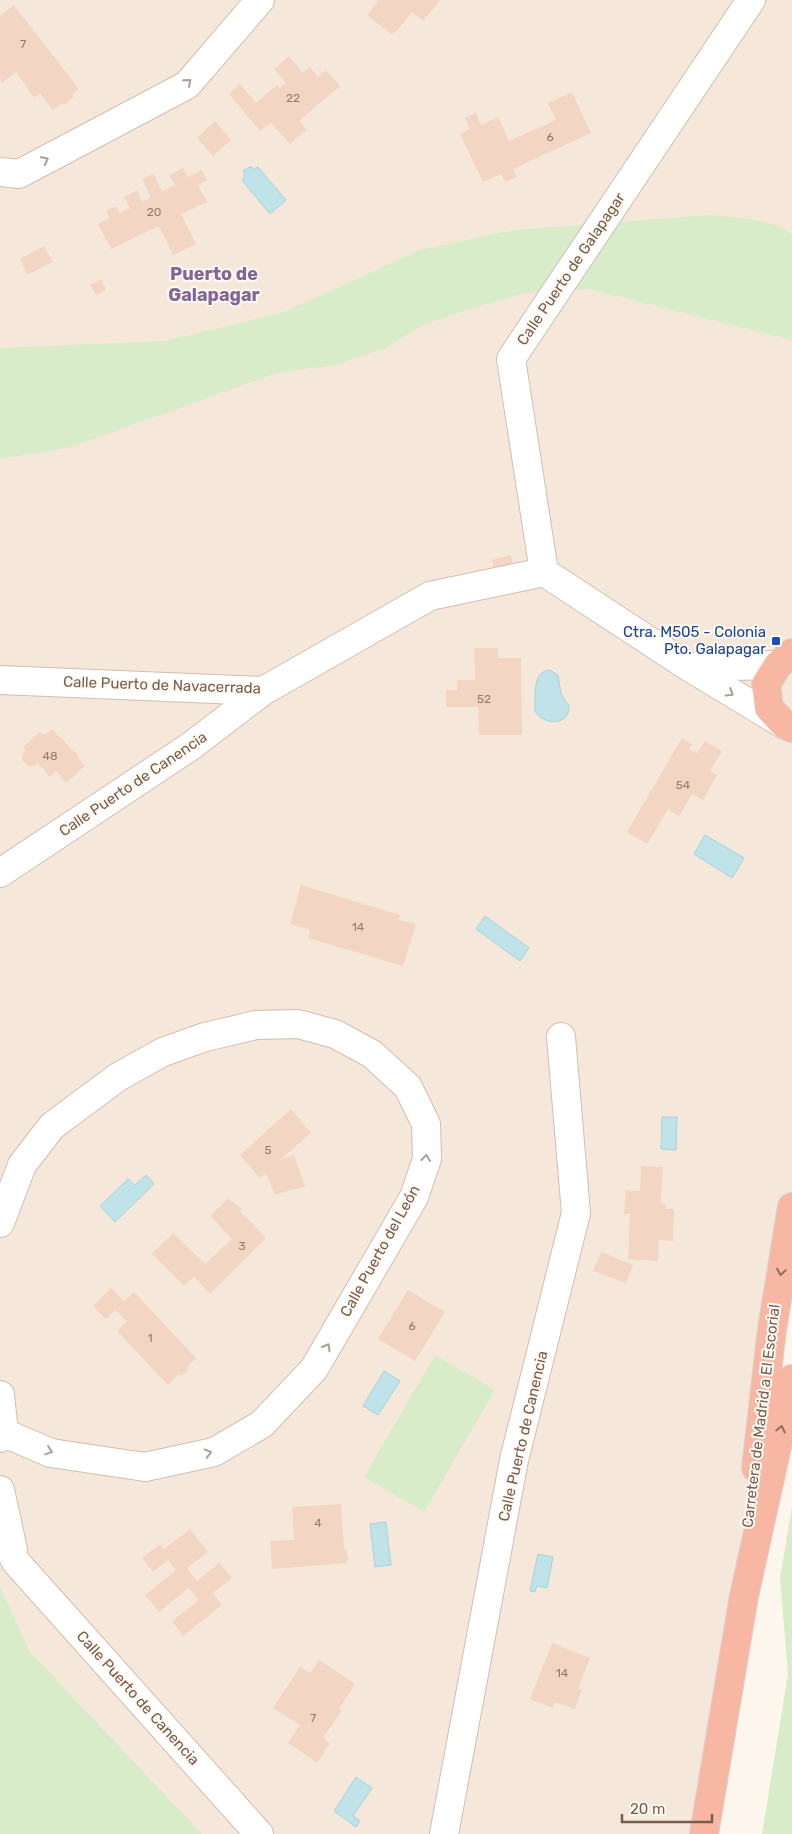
<svg xmlns="http://www.w3.org/2000/svg" width="792" height="1834" font-family="Rubik,sans-serif">
<rect width="100%" height="100%" fill="#fdf6ec"/>
<path fill="#f5e8da" d="M0 0H792V1301L722 1727 703 1834H100L0 1611Z"/>
<path fill="#d8ecc9" d="M710 215C733 218 775 218 792 235V340L589 289 524 293 477 307 425 324 384 349 336 365 277 373 68 448 0 459V348L165 341 284 312 420 250 514 230Z
M435 1355 495 1390 424 1512 364 1477Z
M792 1506V1834H762L788 1674 780 1578Z
M0 1587 30 1652 202 1834H0Z"/>
<path fill="#bfe3e8" stroke="#a5d3da" d="M250 167 255 169 258 167 286 200 270 214 242 180 244 178V170Z
M550 670 558 675 561 694 569 706C570 726 544 726 535 711 536 697 531 672 550 670Z
M705 835 744 858 732 878 694 854Z
M485 916 529 948 520 961 476 929Z
M662 1117H677L676 1150 661 1149Z
M146 1175 154 1184 115 1222 100 1206 128 1179 135 1185Z
M384 1371 400 1381 378 1415 363 1406Z
M386 1522 391 1565 375 1567 370 1524Z
M538 1554 553 1557 547 1588 537 1586 535 1592 530 1591Z
M356 1777 372 1788 353 1816 360 1821 356 1827 334 1811Z"/>
<path fill="#f3d5c3" d="M379 0H440L423 21 412 12 397 31 391 34 367 15Z
M14 5 79 89 72 94 74 97 64 105 62 103 53 110 40 93 34 98 16 72 2 83 0 80V16Z
M289 56 303 73 310 67 318 77 326 70 340 86 299 121 307 130 290 144 271 123 260 131 229 94 240 84 256 103 277 85 280 88 286 83 274 69Z
M572 92 591 133 513 169 517 177 505 182 501 174 483 182 460 134 470 129 465 118 476 113 481 125 498 117 509 141 556 120 548 103Z
M215 121 231 140 213 156 197 138Z
M183 168 188 177 202 170 207 180 198 185 207 202 181 214 196 244 173 255 159 226 111 249 98 224 110 218 106 211 116 206 120 213 130 208 124 197 137 190 142 202 151 197 142 179 154 174 162 192 175 185 169 175Z
M44 246 53 262 27 275 20 259Z
M101 279 106 290 96 295 90 285Z
M511 555 513 565 494 570 492 560Z
M474 648H498V658H521L522 735H479L478 707H446V690H457V680H475Z
M52 729 62 740 63 739 71 750 72 749 79 756 77 757 85 766 66 783 56 771 50 777 38 763 34 766H28L22 760 23 753 26 750 23 747 40 732 44 735Z
M682 738 692 744 689 749 697 753 705 741 722 751 710 771 717 775 703 800 692 794 679 816 668 809 647 844 627 832Z
M301 885 400 915 399 920 416 924 403 966 308 938 310 930 290 924Z
M291 1109 311 1133 280 1160 294 1155 305 1186 275 1195 266 1173 260 1178 240 1155Z
M641 1166 663 1167 661 1202 666 1205V1209H674L673 1241 659 1240 658 1261 628 1259 630 1214H624L626 1190 640 1191Z
M228 1199 242 1209 240 1211 266 1238 210 1294 194 1277 184 1286 152 1254 173 1233 205 1264 232 1239 210 1216Z
M601 1252 633 1265 626 1283 593 1271Z
M111 1288 124 1301 134 1292 196 1358 186 1368 188 1370 181 1376 179 1374 168 1385 117 1331 127 1321 115 1310 106 1319 93 1306Z
M408 1290 445 1312 415 1361 378 1339Z
M341 1504 344 1549 347 1551 348 1558 347 1563 272 1569 270 1541 294 1540 292 1507Z
M190 1529 208 1552 187 1568 197 1581 219 1563 232 1578 213 1593 222 1605 183 1636 172 1621 199 1600 189 1588 159 1612 145 1595 176 1570 168 1560 153 1572 142 1558 161 1544 164 1549Z
M552 1643 590 1658 578 1689 582 1690 575 1709 555 1702 553 1708 530 1699Z
M319 1660 355 1684 339 1709 342 1711 323 1738 330 1743 317 1763 288 1743 300 1725 273 1708 300 1667 310 1673Z"/>
<g fill="none" stroke-linecap="round" stroke-linejoin="round">
<g stroke="#d1beb0" stroke-width="30">
<path id="minor" d="M0 172 19 174 187 85 260 0
M544 572 511 359 751 0
M689 667 778 665
M0 680 263 691 430 596 544 572 689 667 785 725
M0 873 191 746 263 691
M0 1223 22 1165 52 1126 118 1077 163 1052 205 1037 256 1025 298 1024 335 1034 372 1054 408 1087 426 1124 427 1159 414 1197 314 1369 262 1424 214 1452 145 1467 51 1453 4 1433
M0 1395 4 1433 0 1438
M0 1490 13 1550
M0 1532 16 1562 259 1834
M444 1834 514 1460 576 1213 561 1037"/>
</g>
<g stroke="#dad1cd" stroke-width="30">
<path id="highway" d="M792 653 778 665 766 684 769 708 785 725 792 728
M756 1468 772 1329 792 1207
M704 1834 744 1596 792 1379"/>
</g>
<use href="#minor" stroke="#fff" stroke-width="28"/>
<use href="#highway" stroke="#f7b7a3" stroke-width="28"/>
</g>
<defs><path id="oneway-chevron" d="M-2-3.5L2.5 0L-2 3.5" fill="none" stroke-width="1.6" stroke-linecap="round" stroke-linejoin="round" transform="scale(1.25)"/></defs>
<g stroke="#af9d94">
<use href="#oneway-chevron" transform="translate(188 82) rotate(-41)"/>
<use href="#oneway-chevron" transform="translate(45 160) rotate(-28)"/>
<use href="#oneway-chevron" transform="translate(730 693) rotate(32)"/>
<use href="#oneway-chevron" transform="translate(426 1158) rotate(-83)"/>
<use href="#oneway-chevron" transform="translate(327 1347) rotate(-60)"/>
<use href="#oneway-chevron" transform="translate(49 1451) rotate(19)"/>
<use href="#oneway-chevron" transform="translate(208 1453) rotate(-15)"/>
</g>
<g stroke="#936e5e">
<use href="#oneway-chevron" transform="translate(781 1272) rotate(100)"/>
<use href="#oneway-chevron" transform="translate(781 1429) rotate(-77)"/>
</g>
<rect fill="#1a4fb4" stroke="#fffaf3" stroke-width="2" x="771" y="636" width="10" height="10" rx="2.5"/>
<g text-anchor="middle" dominant-baseline="central" stroke-width="4" stroke-linejoin="round" paint-order="stroke">
<g font-size="12" fill="#987a6a">
<text x="23" y="44">7</text>
<text x="293" y="98">22</text>
<text x="550" y="137">6</text>
<text x="154" y="212">20</text>
<text x="484" y="699">52</text>
<text x="50" y="756">48</text>
<text x="683" y="785">54</text>
<text x="358" y="927">14</text>
<text x="268" y="1150">5</text>
<text x="242" y="1246">3</text>
<text x="412" y="1326">6</text>
<text x="150" y="1338">1</text>
<text x="318" y="1523">4</text>
<text x="562" y="1673">14</text>
<text x="313" y="1718">7</text>
</g>
<g font-size="15" fill="#7a5c4d" stroke="#fffaf3">
<text transform="translate(571 269) rotate(-56)">Calle Puerto de Galapagar</text>
<text transform="translate(162 685) rotate(2)">Calle Puerto de Navacerrada</text>
<text transform="translate(133 784) rotate(-34)">Calle Puerto de Canencia</text>
<text transform="translate(380 1251) rotate(-61)">Calle Puerto del León</text>
<text transform="translate(761 1416) rotate(-83)">Carretera de Madrid a El Escorial</text>
<text transform="translate(523 1436) rotate(-77)">Calle Puerto de Canencia</text>
<text transform="translate(138 1698) rotate(48)">Calle Puerto de Canencia</text>
</g>
<g font-size="15" fill="#164399" stroke="#fffaf3" text-anchor="end">
<text x="766" y="632">Ctra. M505 - Colonia<tspan x="766" dy="17">Pto. Galapagar</tspan></text>
</g>
<g font-size="18" font-weight="bold" fill="#846695" stroke="#fffaf3">
<text x="214" y="274">Puerto de<tspan x="214" dy="21">Galapagar</tspan></text>
</g>
</g>
<path d="M622 1814v8h90v-8" fill="none" stroke="#7a5c4d" stroke-width="2.5"/>
<text x="630" y="1814" font-size="15" fill="#7a5c4d" stroke="#fffaf3" stroke-width="4" paint-order="stroke">20 m</text>
</svg>
